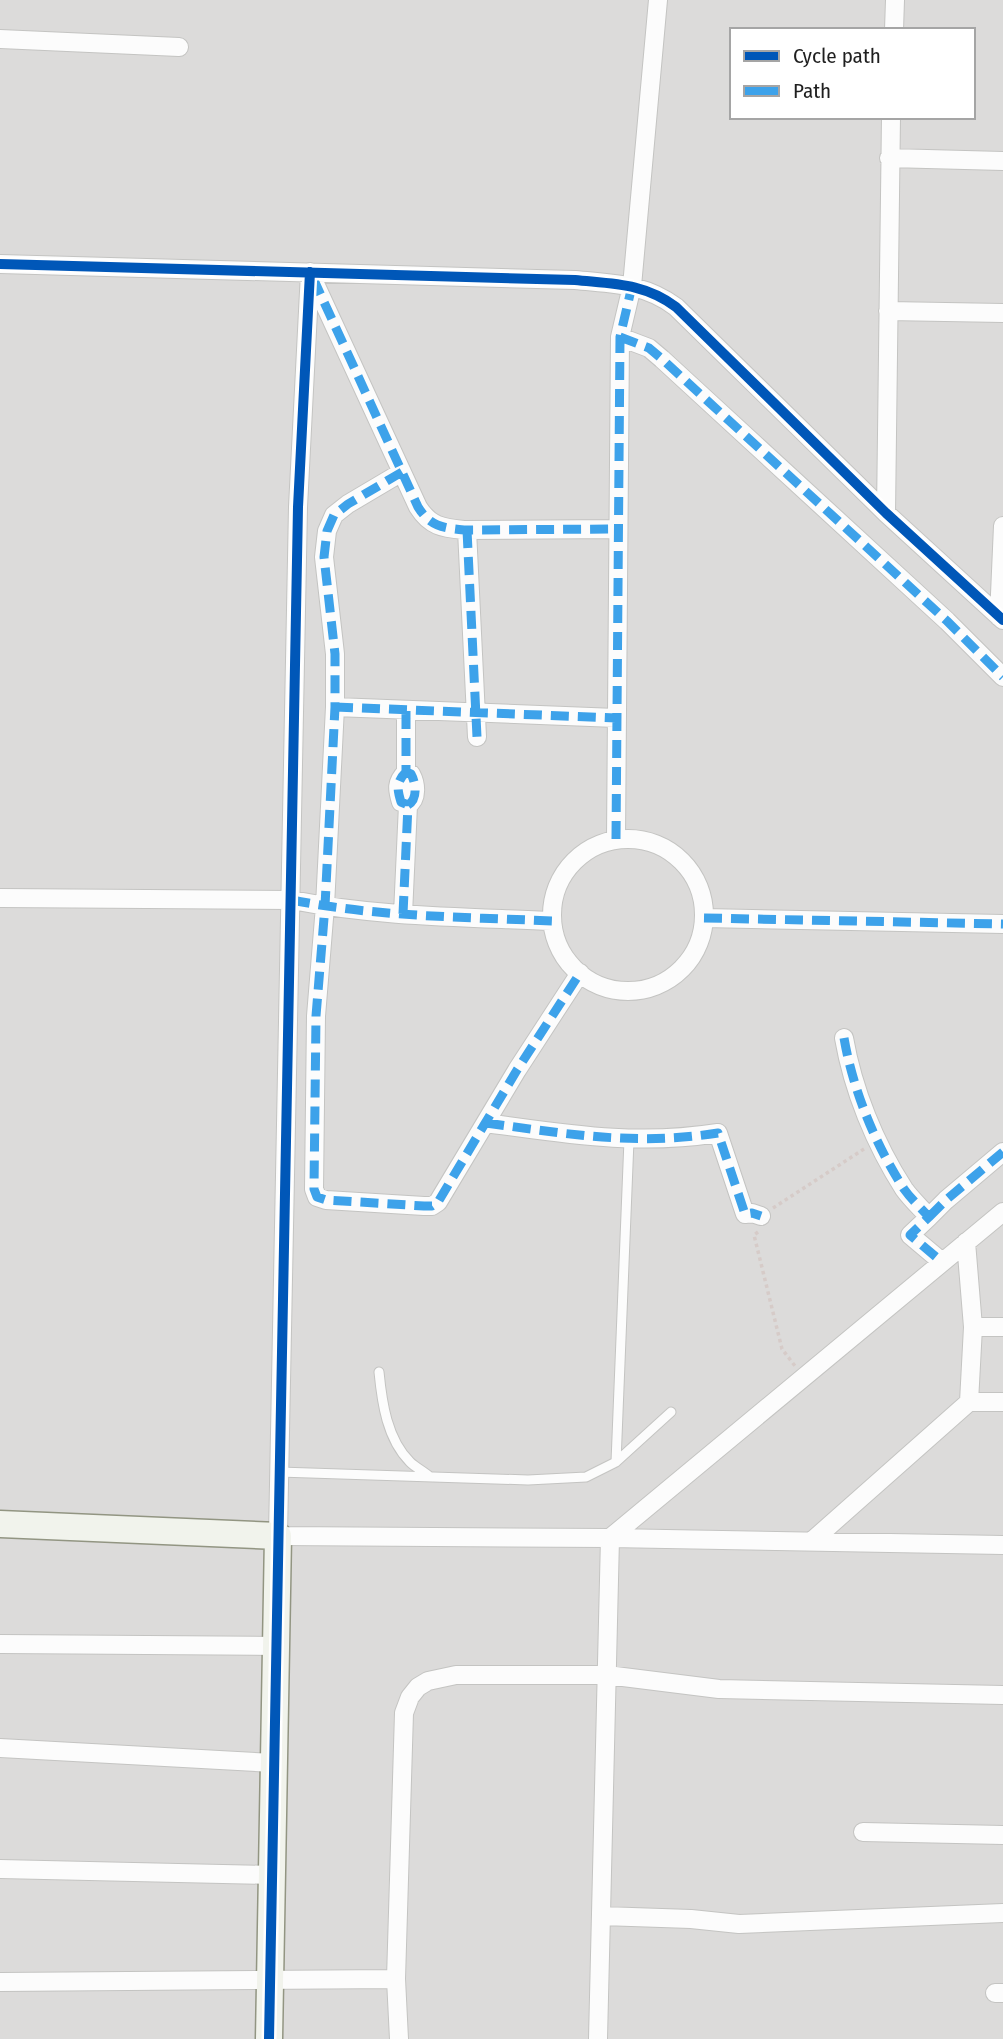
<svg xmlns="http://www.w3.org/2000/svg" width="1003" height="2039" font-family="'Fira Sans Condensed',sans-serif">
<rect width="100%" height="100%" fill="#edece9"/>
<path fill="#dcdbda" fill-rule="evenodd" d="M0 0H1003V2039H0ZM732 30H973V117H732Z"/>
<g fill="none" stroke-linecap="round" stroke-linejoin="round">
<g stroke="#c4c4c2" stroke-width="11">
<path id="lane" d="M379 1372C382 1403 387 1439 410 1462 415 1467 423 1471 429 1476
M616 1462 629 1140
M279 1472 528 1480 586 1477 616 1462 671 1412"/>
</g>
<g stroke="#c4c4c2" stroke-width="20">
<path id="street" d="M894 30 895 0
M0 39 179 47
M889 158 1003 161
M0 264 575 280C613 284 644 283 676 307L886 513 1003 620
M310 272 298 507 278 1536 610 1538 1003 1545
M311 275 418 507C430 526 442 528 464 530L618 529
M888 311 1003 313
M620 337 649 348 662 359 947 621 1003 677
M402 472 348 504 334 515 327 531 324 557 335 654V707L325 906 316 1016 314 1189 317 1197 326 1200 424 1206H432L438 1202 517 1070 580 973
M886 513 891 117
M467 530 477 737
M999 617 1003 526
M335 707 616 718
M406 711V772C396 782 397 789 401 802L408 805
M616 839 620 337 632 286 658 0
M552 915a76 76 0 1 1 152 0a76 76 0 1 1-152 0Z
M0 898 292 900C377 917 465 917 552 921
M403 914 408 805C418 799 416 783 411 774L406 772
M704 918 1003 924
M844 1038C853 1090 875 1144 904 1189 911 1199 921 1208 929 1217L910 1235 942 1262
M486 1123C568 1134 635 1146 718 1133L745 1214 752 1213 761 1216
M929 1217 946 1200 1003 1152
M973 1327H1003
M969 1402H1003
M812 1541 969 1402 973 1327 966 1242
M0 1644 276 1646
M0 1748 274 1763
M863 1832 1003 1835
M0 1869 272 1875
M602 1916 691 1919 739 1924 1003 1913
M0 1982 396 1979
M995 1993H1003
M399 2039 396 1979 404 1713 410 1697 418 1687 428 1681 456 1675H607L719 1689 1003 1695
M598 2039 610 1538 1003 1212"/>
</g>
<g stroke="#929582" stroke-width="29">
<path id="secondary" d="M0 1524 278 1536 269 2039"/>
</g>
<path stroke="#d6cbc8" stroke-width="3.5" stroke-dasharray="3.5 3.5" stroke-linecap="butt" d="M773 1208 864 1149
M758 1232 754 1235 782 1349 795 1366"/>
<use href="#lane" stroke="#fcfcfc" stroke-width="9"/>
<use href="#street" stroke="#fcfcfc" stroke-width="18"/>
<use href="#secondary" stroke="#f1f3ec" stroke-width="26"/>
<path stroke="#3da2ea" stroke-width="9" stroke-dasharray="18 9" stroke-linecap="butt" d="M313 278 418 507C430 526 442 528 464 530L618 529
M620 337 649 348 662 359 947 621 1003 677
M402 472 348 504 334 515 327 531 324 557 335 654V707L325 906 316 1016 314 1189 317 1197 326 1200 424 1206H432L438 1202 517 1070 580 973
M467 530 477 737
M335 707 616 718
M406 711V772C396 782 397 789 401 802L408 805
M616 839 620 337 632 286
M292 900C377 917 465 917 552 921
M403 914 408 805C418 799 416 783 411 774L406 772
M704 918 1003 924
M844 1038C853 1090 875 1144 904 1189 911 1199 921 1208 929 1217L910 1235 942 1262
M486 1123C568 1134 635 1146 718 1133L745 1214 752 1213 761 1216
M929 1217 946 1200 1003 1152"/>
<g stroke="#fff" stroke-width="15">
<path id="cycleway" d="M0 264 575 280C613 284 644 283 676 307L886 513 1003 620
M269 2039 298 507 310 272"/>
</g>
<use href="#cycleway" stroke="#0057b8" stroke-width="10"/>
</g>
<rect x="730" y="28" width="245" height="91" fill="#ffffff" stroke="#a5a5a5" stroke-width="2"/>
<rect x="744" y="51" width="35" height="10" fill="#0057b8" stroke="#a5a5a5" stroke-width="2"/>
<text x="793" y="63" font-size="21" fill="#1f1f1f">Cycle path</text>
<rect x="744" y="86" width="35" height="10" fill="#3da2ea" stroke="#a5a5a5" stroke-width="2"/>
<text x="793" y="98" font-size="21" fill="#1f1f1f">Path</text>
</svg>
